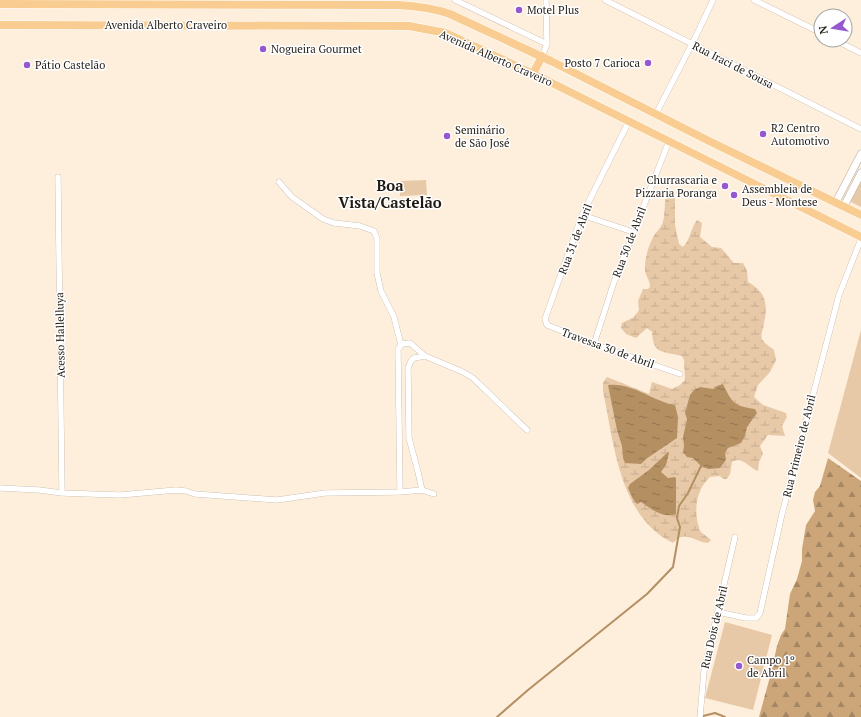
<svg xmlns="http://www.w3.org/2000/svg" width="861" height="717" font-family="'PT Serif',serif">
<defs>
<pattern id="forest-firs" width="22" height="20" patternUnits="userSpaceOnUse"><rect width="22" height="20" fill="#cca679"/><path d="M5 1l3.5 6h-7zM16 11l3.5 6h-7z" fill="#a58662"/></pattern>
<pattern id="wetland-marsh" width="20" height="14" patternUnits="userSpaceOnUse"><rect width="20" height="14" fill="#e7c9a7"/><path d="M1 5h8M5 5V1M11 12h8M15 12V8" fill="none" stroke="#c6ac8f"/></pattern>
<pattern id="water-ripples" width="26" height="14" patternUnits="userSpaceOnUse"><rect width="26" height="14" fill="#b48f62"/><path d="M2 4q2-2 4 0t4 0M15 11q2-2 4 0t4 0" fill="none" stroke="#927450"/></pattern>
</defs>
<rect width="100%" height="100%" fill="#feeedc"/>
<path fill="url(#forest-firs)" d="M828 458 861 481V717H759L771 673 777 646 781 635 785 629 790 594 797 579 802 561V549L806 525 815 511 813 500 815 492 820 486Z"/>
<path fill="url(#wetland-marsh)" d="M669 189 675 196V225L679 244 683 247C690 240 691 228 697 220L702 223 700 237 712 247 721 248 734 263H743L747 271 748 282C766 292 768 304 764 323 764 328 760 334 762 339 764 343 770 347 774 350L776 360 770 372 758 385 754 397 763 405 786 413 787 417 782 426 785 436 768 435 760 446 763 454 759 462 758 471C749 468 742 455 732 462L730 474 727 479H723L720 476 710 477C697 489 694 507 698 524 699 526 699 530 701 532 704 535 708 537 711 540L708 543C694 542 685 529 673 543 619 517 614 443 603 391V383L607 377 649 394 652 382 672 389 680 385 685 380 684 360 682 356C663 351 653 355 652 332L647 328 636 338 626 334 621 328 622 323 634 317 639 310 638 301 643 289H648L650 287C650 279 644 275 645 267 645 258 648 247 652 240 654 233 661 229 663 222 666 211 663 199 669 189Z"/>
<path fill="#e7c9a7" d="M426 180 427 195 400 196V181Z
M861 180V207L851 202V200Z
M861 330V478L828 453Z
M725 622 772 635 753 710 705 698Z"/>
<path fill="url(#water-ripples)" d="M723 384C732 403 734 406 755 409L757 413 747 427 745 436 741 443 728 448 725 453 726 460 720 468 708 469 701 466 693 458 687 457 683 452 684 446 683 437 687 419 685 413 690 395 694 390 700 387 713 389 717 386Z
M608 385C632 382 652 401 675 405L678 417 677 438 646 459 641 464 625 463 623 458 622 446 617 430Z
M668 452 669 453 666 465 661 472 668 478 675 477 676 479V514C663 519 650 508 641 502L637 504 633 499 628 488 630 484 649 470Z"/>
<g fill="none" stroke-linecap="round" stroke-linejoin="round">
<path stroke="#b48f62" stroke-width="2" d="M703 716 715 713 725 717
M497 717 528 690 647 594 673 567 680 527 677 518 679 506 688 493 701 466"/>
<g stroke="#b8a999" stroke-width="6">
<path id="minor" d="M455 0 547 44
M605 0 861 129
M754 0 821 33
M835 40 861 53
M542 56 547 44 546 0
M656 114 695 38 713 0
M629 121 582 215 545 319 547 325 552 327 594 344 680 374
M58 177 62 493
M279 182 292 197 323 219 334 223 360 226 374 231 377 239V273L381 291 394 317 401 345
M582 215 633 232
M594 344 614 282 669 141
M0 488 39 490 62 493 120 495 176 490 186 491 195 494 277 500 325 493 400 492 422 490 434 494
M422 490 418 472 409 438 408 368 411 361 414 358 425 356 463 372 473 378 527 430
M400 492 398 349 402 344 410 343 425 356
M718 612 746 618H756L760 613 782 514 839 295 861 239
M700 717 704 671 735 537"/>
</g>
<g stroke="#b8a999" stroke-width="8">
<path id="tertiary" d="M836 202 861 154
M844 206 861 173"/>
</g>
<g stroke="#fff" stroke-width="9">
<path id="primary" d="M0 4 398 5C416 6 433 8 450 14L551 61 707 140 861 215
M0 25 409 26 446 33 542 78 861 237
M533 74 542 56"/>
</g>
<use href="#minor" stroke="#fff" stroke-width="5.5"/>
<use href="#tertiary" stroke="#fff" stroke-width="7"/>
<use href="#primary" stroke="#f9cd91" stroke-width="8"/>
</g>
<g fill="#9558cf" stroke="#fff" stroke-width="1.5">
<circle cx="519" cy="10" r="4"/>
<circle cx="263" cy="49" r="4"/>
<circle cx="648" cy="63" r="4"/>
<circle cx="27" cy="65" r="4"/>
<circle cx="763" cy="134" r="4"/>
<circle cx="447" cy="136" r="4"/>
<circle cx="725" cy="186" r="4"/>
<circle cx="734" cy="195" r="4"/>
<circle cx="739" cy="666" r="4"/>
</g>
<g text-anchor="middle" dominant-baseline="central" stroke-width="3" stroke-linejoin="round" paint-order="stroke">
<g font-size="11" fill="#1f1a13" stroke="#fff" text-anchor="start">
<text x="527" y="10">Motel Plus</text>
<text x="271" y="49">Nogueira Gourmet</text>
<text x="640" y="63" text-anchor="end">Posto 7 Carioca</text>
<text x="35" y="65">Pátio Castelão</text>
<text x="771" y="128">R2 Centro<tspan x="771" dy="13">Automotivo</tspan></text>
<text x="455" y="130">Seminário<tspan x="455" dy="13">de São José</tspan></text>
<text x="717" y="180" text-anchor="end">Churrascaria e<tspan x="717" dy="13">Pizzaria Poranga</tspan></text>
<text x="742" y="189">Assembleia de<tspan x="742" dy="13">Deus - Montese</tspan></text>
<text x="747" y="660">Campo 1º<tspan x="747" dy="13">de Abril</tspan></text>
</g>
<g font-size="11" fill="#1f1a13" stroke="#fff">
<text x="166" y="25">Avenida Alberto Craveiro</text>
<text transform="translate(496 58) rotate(24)">Avenida Alberto Craveiro</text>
<text transform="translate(733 65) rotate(27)">Rua Iraci de Sousa</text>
<text transform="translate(575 239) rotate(-69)">Rua 31 de Abril</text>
<text transform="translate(629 242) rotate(-69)">Rua 30 de Abril</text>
<text transform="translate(60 335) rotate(-91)">Acesso Hallelluya</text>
<text transform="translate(608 348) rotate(20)">Travessa 30 de Abril</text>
<text transform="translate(799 446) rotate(-76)">Rua Primeiro de Abril</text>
<text transform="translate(714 627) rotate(-77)">Rua Dois de Abril</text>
</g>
<g font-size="15" font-weight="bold" fill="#1f1a13" stroke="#fff">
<text x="390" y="185">Boa<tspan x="390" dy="17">Vista/Castelão</tspan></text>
</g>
</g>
<g transform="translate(833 28) rotate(258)"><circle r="19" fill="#ffffff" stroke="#a5a3a1"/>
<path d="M0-3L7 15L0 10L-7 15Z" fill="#9558cf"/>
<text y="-6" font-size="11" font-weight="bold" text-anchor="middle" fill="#1f1a13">N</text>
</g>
</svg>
